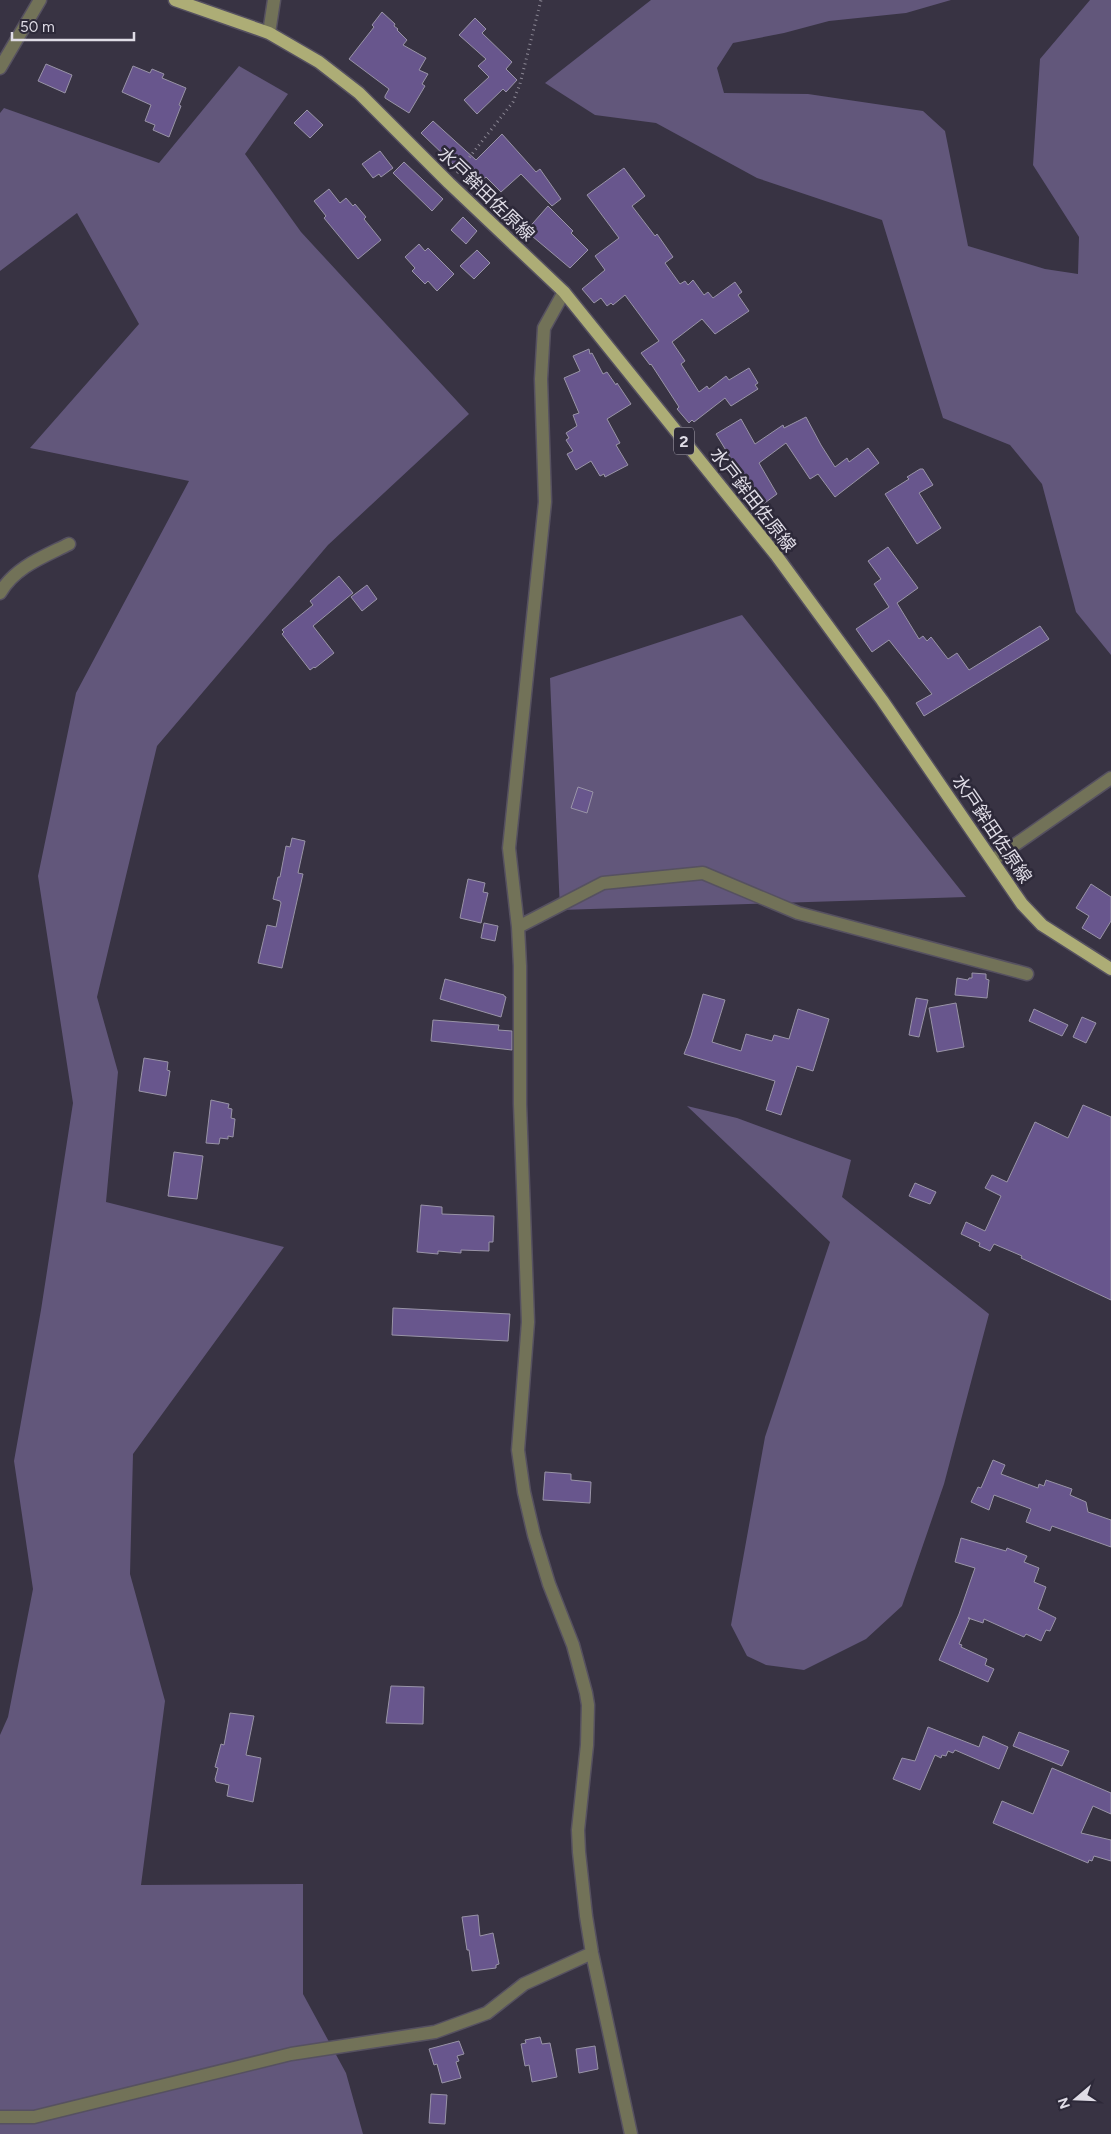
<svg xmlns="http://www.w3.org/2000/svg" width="1111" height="2134" font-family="Figtree,'Noto Sans JP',sans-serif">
<rect width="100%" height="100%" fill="#383343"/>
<path fill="#62577b" d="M651 0H951L906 13 829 21 784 33 733 43 717 68 724 93 808 94 923 111 945 131 968 246 1045 269 1078 274 1079 237 1033 165 1040 59 1090 0H1111V655L1076 612 1042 484 1010 445 943 418 882 220 757 178 656 123 595 115 545 83Z
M239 66 288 94 245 154 301 232 469 414 328 545 157 746 97 997 118 1072 106 1202 284 1247 133 1454 130 1574 165 1701 141 1885 303 1884V1994L346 2073 363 2134H0V1735L8 1717 33 1589 14 1461 41 1310 73 1103 38 876 76 693 189 481 30 448 139 324 77 213 0 271V113L4 108 159 163Z
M742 615 966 897 560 910 550 678Z
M687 1106 737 1118 851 1160 842 1197 989 1314 944 1484 902 1606 866 1639 804 1670 766 1665 747 1656 731 1625 765 1437 830 1242Z"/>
<path fill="#68568d" stroke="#9994a7" d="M382 12 395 24 394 26 398 29 397 30 407 40 403 45 426 58 419 70 428 74 422 84 425 86 409 113 385 98V96L389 89 349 59 374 27 372 25Z
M475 18 486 29 482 33 512 62 506 69 517 80 506 92 503 89 477 114 464 100 489 77 478 66 486 59 459 35Z
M46 64 72 75 65 93 38 81Z
M133 66 150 73 152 69 164 74 162 78 186 88 179 105 181 106 169 137 153 130 155 125 145 121 151 105 122 92Z
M307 110 323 125 310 138 294 123Z
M433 121 476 160 502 134 536 172 540 169 561 199 552 206 521 174 501 192 486 177 476 186 421 133Z
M380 151 393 168 381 177 379 174 373 178 362 164Z
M404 162 443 199 432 211 393 173Z
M624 168 645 196 632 206 655 236 657 234 673 257 665 263 680 284 685 281 688 285 693 280 704 295 708 292 713 298 735 282 742 292 738 295 749 311 715 334 702 319 672 342 685 361 681 364 699 392 707 386 709 389 726 376 729 380 749 368 758 383 755 385 758 389 731 406 725 398 694 422 692 420 689 423 677 409 679 407 651 364 650 365 641 353 659 341 625 295 613 305 611 303 607 306 601 298 594 303 582 289 605 270 595 256 619 238 587 195Z
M329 189 340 203 346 198 353 206 355 204 366 217 364 219 381 240 358 259 324 218 326 216 314 201Z
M548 206 573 231 571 233 588 250 570 268 526 231Z
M463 217 477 231 466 244 451 230Z
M419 244 425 251 428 248 454 274 437 291 428 281 425 284 412 271 415 268 405 257Z
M477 250 490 263 474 279 460 266Z
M589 349 590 354 592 353 603 374 607 372 616 385 617 383 631 404 607 419 620 443 616 445 628 465 605 477 604 474 600 476 591 461 576 470 567 454 573 451 566 440 569 438 566 433 577 426 573 415 579 413 564 378 580 371 573 356Z
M806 417 821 445 835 467 847 458 849 462 868 448 879 463 835 497 818 474 810 479 786 443 759 463 777 494 762 505 736 472 738 470 716 434 741 419 755 444 783 425 784 428Z
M920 469H923L933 485 919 493 941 528 917 544 885 494 909 479 907 477Z
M888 547 918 588 897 603 919 639 923 636 927 641 931 637 948 659 957 653 969 670 1040 626 1049 639 924 716 916 703 932 694 889 640 872 652 856 629 889 607 874 584 881 579 868 561Z
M339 576 353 593 313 626 334 653 315 668 314 667 310 670 282 634 284 632 282 630 313 605 310 601Z
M367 585 377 599 362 611 351 597Z
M578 787 593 792 587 813 571 808Z
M292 838 305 841 298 873 303 874 282 968 258 963 267 925 276 927 281 903 280 901 273 899 278 877H280L286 846 290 847Z
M468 879 485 883 483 892 488 893 481 923 460 918Z
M1091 884 1111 897V921L1100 939 1082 928 1089 916 1076 908Z
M484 923 498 926 495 941 481 938Z
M972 973 986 974V979L989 980 987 998 955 995 957 978 968 980 969 978H972Z
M445 979 504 995V996L506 997 501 1017 440 999Z
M703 994 725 1000 712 1042 741 1051 746 1034 772 1041 774 1035 789 1039 798 1009 829 1019 813 1071 797 1066 781 1115 766 1110 775 1081 684 1054 691 1036Z
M916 998 928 1000 919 1037 909 1035Z
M956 1003 964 1047 937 1052 929 1008Z
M1034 1009 1068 1025 1062 1036 1029 1021Z
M1082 1017 1096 1023 1086 1043 1073 1037Z
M433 1020 499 1025 498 1030 512 1031V1050L431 1041Z
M144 1058 168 1062 167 1070 170 1071 166 1096 139 1091Z
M211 1100 229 1104 228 1108 232 1109 231 1118 235 1119 233 1137 228 1136V1139L220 1138 219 1144 206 1143Z
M1083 1105 1111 1117V1300L1021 1258 1022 1256 994 1244 990 1251 979 1246 980 1243 961 1234 966 1222 985 1231 1001 1196 985 1188 992 1175 1007 1182 1035 1122 1068 1138Z
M174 1152 203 1156 197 1199 168 1196Z
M915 1183 936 1192 930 1204 909 1196Z
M421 1205 442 1207V1214L494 1216 493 1242H489V1251L461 1250V1253L438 1251V1254L417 1252Z
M393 1308 510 1314 508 1341 392 1335Z
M993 1460 1005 1465 1001 1474 1038 1488 1039 1484 1044 1486 1046 1480 1072 1489 1070 1495 1086 1502 1088 1512 1111 1520V1547L1052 1526 1050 1531 1026 1522 1031 1509 994 1495 989 1510 971 1502 978 1487 981 1488Z
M545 1472 571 1474V1480L591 1482 590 1503 543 1500Z
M961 1538 1006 1551 1007 1548 1027 1556 1024 1562 1039 1568 1034 1582 1046 1587 1038 1609 1056 1618 1050 1631 1046 1630 1041 1641 1026 1634 1024 1637 984 1619 983 1623 968 1618H970L959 1644 962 1645 961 1647 987 1659 985 1665 994 1669 988 1682 939 1660 959 1614 975 1568 955 1562Z
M391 1686 424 1687 423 1724 386 1723Z
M230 1713 254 1716 246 1755 261 1758 253 1802 227 1796 229 1785 216 1782 215 1779 218 1768 215 1767 221 1744 224 1745Z
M928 1727 979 1747 983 1736 1008 1747 999 1769 955 1750 953 1753 948 1751 946 1756 942 1755 941 1758 935 1755 920 1790 893 1779 902 1758 915 1761Z
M1019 1732 1069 1751 1062 1766 1013 1746Z
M1052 1768 1111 1793V1814L1093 1806 1081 1833 1111 1840V1861L1094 1856 1092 1861 1089 1860 1088 1863 993 1823 1002 1801 1033 1814Z
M478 1915 480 1936 493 1933 499 1964 496 1965V1968L472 1971 469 1950H467L462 1917Z
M540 2037 542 2044 550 2043 557 2077 532 2082 529 2065 525 2066 521 2044 526 2043 525 2040Z
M459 2041 464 2054 457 2056 459 2061 456 2062 461 2078 442 2083 437 2064 434 2065 429 2049Z
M595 2046 598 2069 579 2073 576 2049Z
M431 2094 447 2095 445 2124 429 2123Z"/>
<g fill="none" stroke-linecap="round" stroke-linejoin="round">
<g stroke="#565160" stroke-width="15">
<path id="minor" d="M269 33 274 0
M0 68 40 0
M564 292 544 328 541 379 545 502 509 848 518 927 520 966V1104L528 1322 518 1450 524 1492 534 1535 549 1584 573 1645 586 1693 588 1705 587 1745 578 1830 579 1852 586 1916 592 1953 631 2134
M0 593C15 567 43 557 69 544
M993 860 1111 778
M518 927 603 883 703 873 798 913 1027 974
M0 2117H34L291 2054 435 2032 487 2013 524 1984 592 1953"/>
</g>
<g stroke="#565160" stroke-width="15">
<path id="major" d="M175 0 269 33 319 62 359 93 449 183 564 292 776 555 882 700 1022 904 1042 925 1111 969"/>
</g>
<path stroke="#8c8895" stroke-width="3" stroke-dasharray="1 4" stroke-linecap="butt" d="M457 173 513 102 520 84 541 0"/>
<use href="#minor" stroke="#727258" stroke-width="12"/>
<use href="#major" stroke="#adad76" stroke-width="12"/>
</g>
<g text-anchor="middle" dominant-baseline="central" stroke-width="5" stroke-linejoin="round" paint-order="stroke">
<rect fill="#2d2939" stroke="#aaa6b2" stroke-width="1" x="674" y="427.5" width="20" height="27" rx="4"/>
<g font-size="16" font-weight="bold" fill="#dfdce6">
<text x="684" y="441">2</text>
</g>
<g font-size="18" fill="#dfdce6" stroke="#2d2939">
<text transform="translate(486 194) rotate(44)">水戸鉾田佐原線</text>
<text transform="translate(753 500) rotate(52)">水戸鉾田佐原線</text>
<text transform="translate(992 829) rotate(56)">水戸鉾田佐原線</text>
</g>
</g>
<g transform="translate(1076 2099) rotate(251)" stroke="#2d2939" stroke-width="4" paint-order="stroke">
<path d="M0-4L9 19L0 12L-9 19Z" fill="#dfdce6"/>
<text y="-8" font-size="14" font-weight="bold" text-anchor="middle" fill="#dfdce6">N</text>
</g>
<path d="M12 32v8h122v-8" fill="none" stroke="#dfdce6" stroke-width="2.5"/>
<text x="20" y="32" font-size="15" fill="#dfdce6" stroke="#2d2939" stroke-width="4" paint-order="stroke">50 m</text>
</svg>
